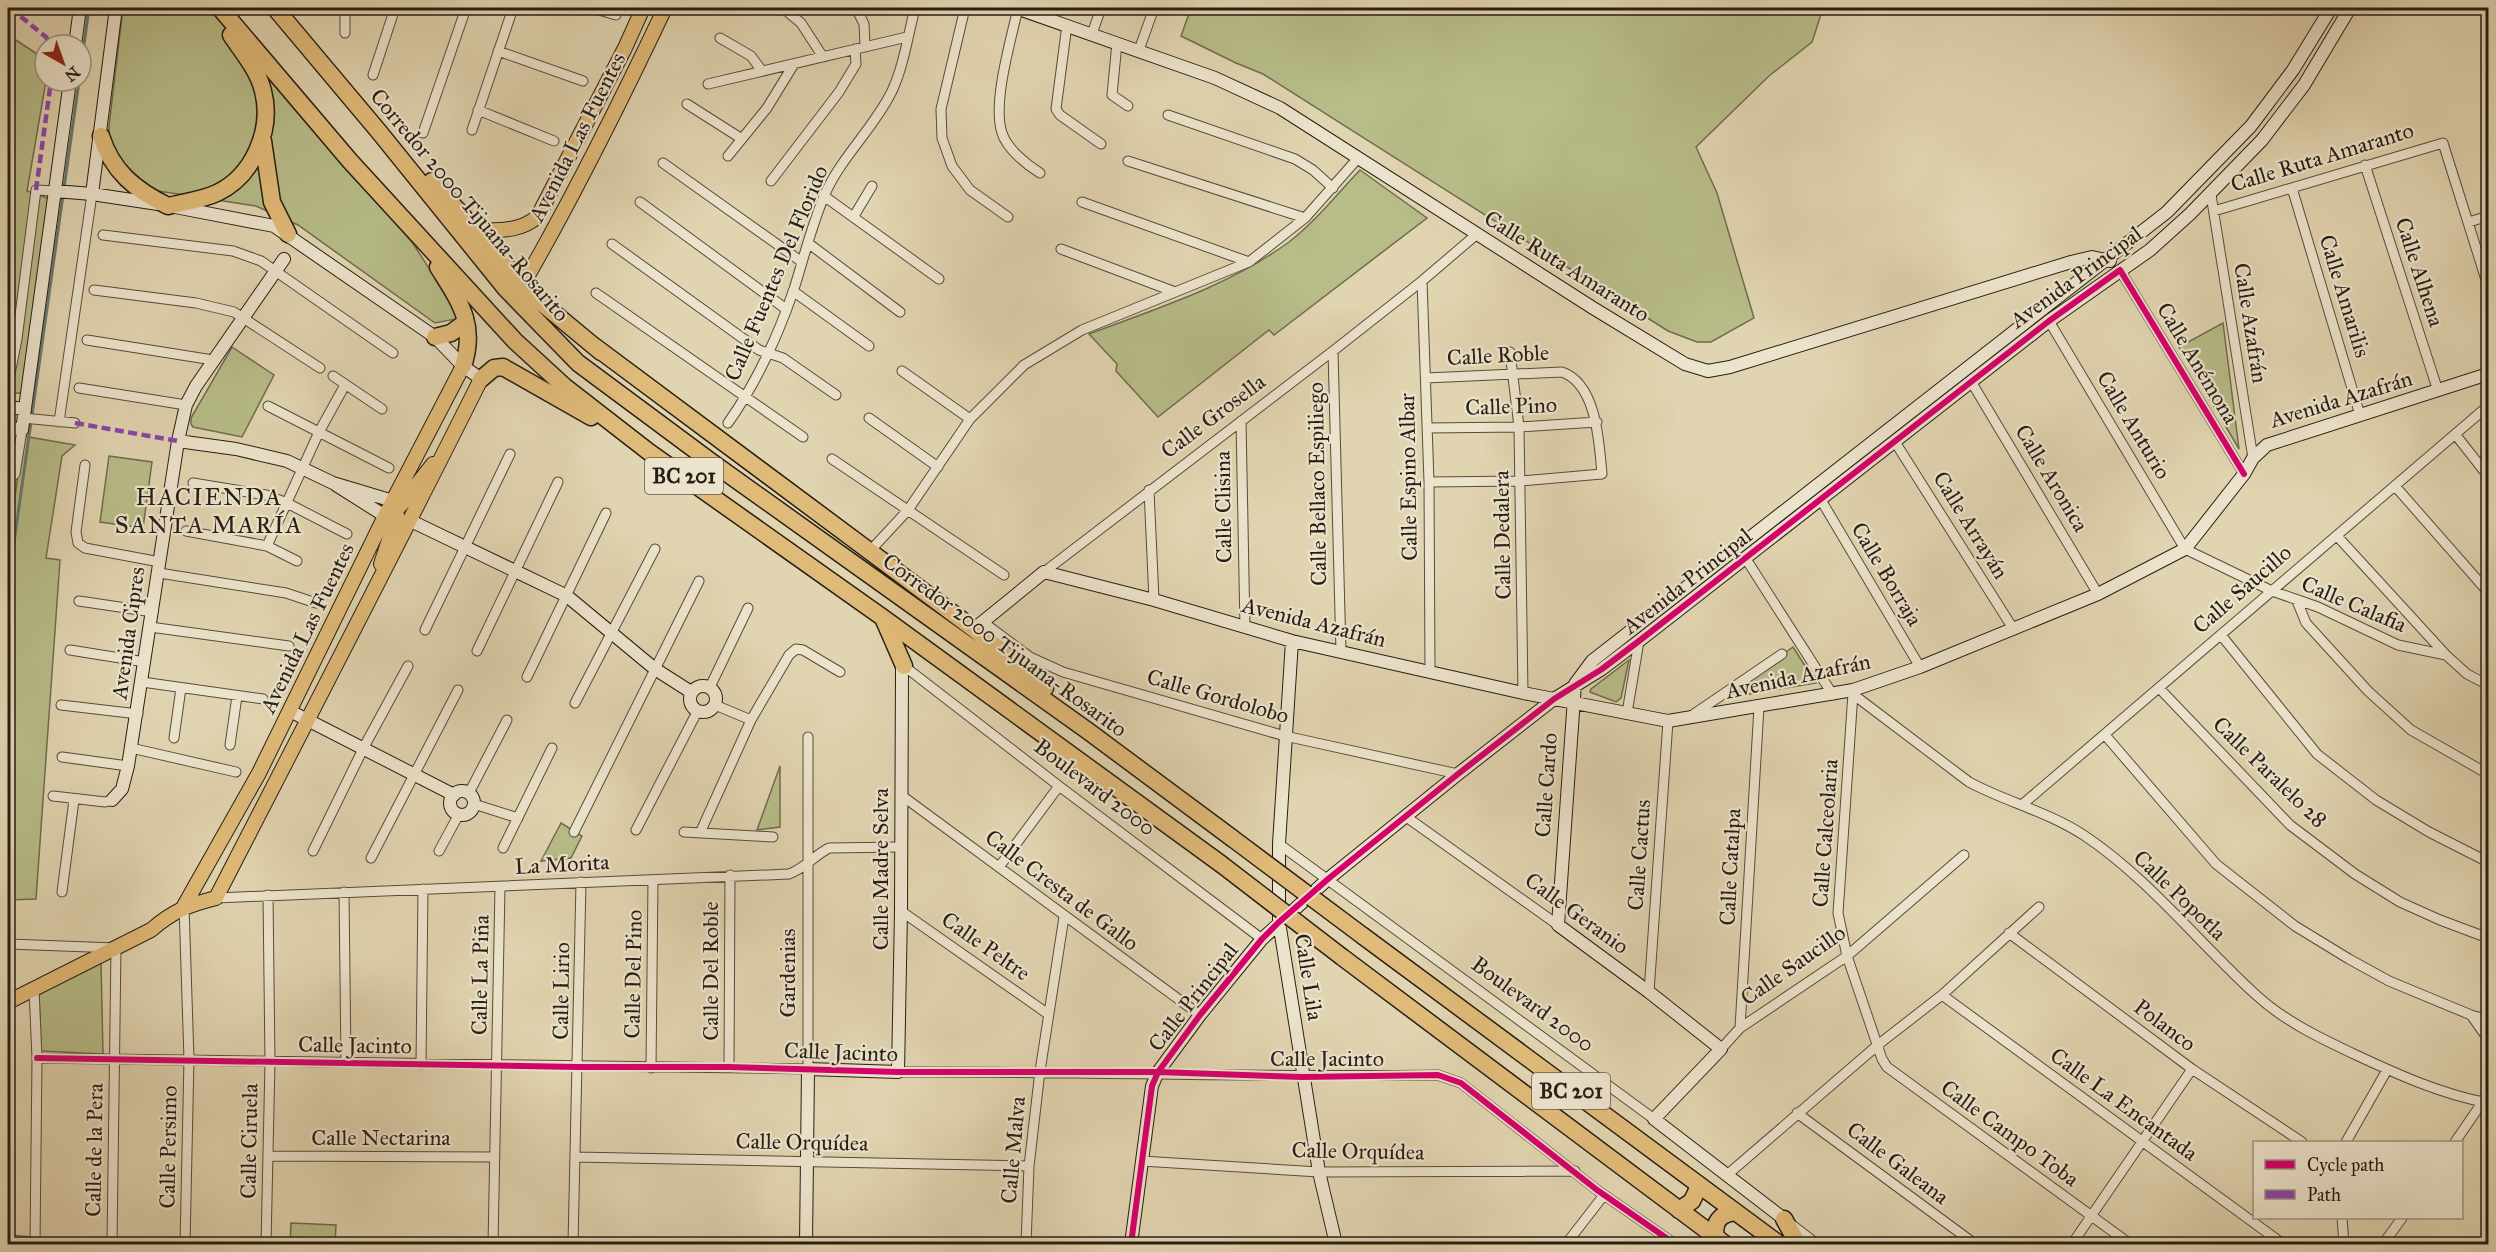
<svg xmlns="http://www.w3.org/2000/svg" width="2496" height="1252" font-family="'IM FELL Great Primer',serif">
<rect width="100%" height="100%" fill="#e1d4b0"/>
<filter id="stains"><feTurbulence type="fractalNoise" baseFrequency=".00333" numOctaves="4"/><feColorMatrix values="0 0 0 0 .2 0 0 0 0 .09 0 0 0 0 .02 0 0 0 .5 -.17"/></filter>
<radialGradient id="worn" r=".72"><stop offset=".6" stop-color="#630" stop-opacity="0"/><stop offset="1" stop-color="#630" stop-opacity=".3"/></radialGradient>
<path fill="#b7bc88" stroke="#6e6d4e" stroke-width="1.5" d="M123 8H209L412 242 456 310V319L435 323 298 225 256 206 145 189 139 184 109 144V126Z
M1191 8H1823L1812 42 1769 76 1696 147 1717 193 1754 318 1711 342H1697L1668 331 1263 74 1236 63 1181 36Z
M8 35 45 59 46 81 27 191 53 200 25 394 8 392Z
M1360 170 1427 218 1274 335 1269 330 1158 417 1116 371 1117 364 1089 334C1158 308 1229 286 1289 242 1315 222 1337 194 1360 170Z
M2223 323 2239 449 2179 347Z
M232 347 274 375 242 437 193 427 191 424V418Z
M23 436 75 445 62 456 46 558 60 560 36 899 8 900V551Z
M109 456 152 462 143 528 100 522Z
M1793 647 1816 683 1720 699Z
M1629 660 1621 698 1616 702 1590 692 1591 689Z
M780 766V827L757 830Z
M561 823 582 836 571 858 541 861Z
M101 963 103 1054 41 1051 39 993Z
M291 1223 336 1225 335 1244H290Z"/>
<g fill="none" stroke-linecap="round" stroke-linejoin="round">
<path stroke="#687a71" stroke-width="3" d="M81 66 89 8
M64 188 79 81
M8 585 63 195"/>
<g stroke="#554c3c" stroke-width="11">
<path id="street" d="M592 8 616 15
M783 8 801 23 823 57
M856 8 864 24 865 47
M965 8 941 109 942 138 952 166 970 190 1008 217
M1018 8C1011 40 992 103 1002 133 1007 149 1027 165 1040 173
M1049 18 1053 8
M1067 25 1056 109 1060 115 1101 144
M345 33V8
M1092 34 1101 8
M720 38 751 56 762 71
M1117 43 1112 95 1128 106
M1139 50 1154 8
M498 51 583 81
M373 75 395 8
M708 84 907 37
M687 104 742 139
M478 110 554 141
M1168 115 1295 159 1313 170 1333 188
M472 130 513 8
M423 133 466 8
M728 156 767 108 794 64
M1128 161 1305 218
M663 163 802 262
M2365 165 2438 391
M771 181 839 92 856 64 855 49
M2292 188 2360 415
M2211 195 2253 458
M824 196 939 279
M640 202 786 309
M1082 202 1249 262
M2214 211 2443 143 2488 286
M854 216 872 186
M2469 222 2488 216
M103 235 233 251 261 261 393 353
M808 243 900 312
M612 244 759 350 783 358 836 395
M1061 249 1175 292
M2120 270 2244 474
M1422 281 1429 482 1430 672
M94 290 196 303 234 312 320 368
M793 291 869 346
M596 293 803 437
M2049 321 2185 549 2272 591 2318 607 2398 645 2446 655
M87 340 213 360
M1333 351 1341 652
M1510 352 1519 427 1523 693
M902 371 970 419
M333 376 382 409
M1426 378 1562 372C1597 384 1599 443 1602 474L1521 481 1429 482
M1972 383 2098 594
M8 384 17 339 36 190 55 191
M79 388 186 405
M268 406 389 468
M23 418 75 423
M869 418 938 467
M1241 421 1245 628
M59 422 92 194
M728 423C757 382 778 336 794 289 804 257 812 224 825 194 842 156 874 128 892 91 904 65 908 35 915 8
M1427 428 1519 427 1597 422
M2455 434 2488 476
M1895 442 2014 630
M832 459 1004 575
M85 465 76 532 78 543 85 548 160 562
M8 480 15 474 22 430
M193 483 266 495 287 503 347 534
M2395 486 2488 592
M1149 490 1154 600
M1821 500 1920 667
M186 531 267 546 297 561
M2337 536 2446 655 2467 674 2488 685
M267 546 319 432 345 385
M870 551 908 510 970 419 1024 365 1082 330 1249 262 1305 218 1359 157
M1746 559 1833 695
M1044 572 1333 351 1422 281 1477 234
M159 573 286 593 316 603
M79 601 153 612
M2297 601 2306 623 2368 691 2411 730 2488 774
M983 622 1030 657 1063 672 1285 736 1458 774
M150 627 289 646
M425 630 510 454
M2221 635 2317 754 2376 800 2429 832 2488 862
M70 650 145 662
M477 651 558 482
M904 666 1059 786 1262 939
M527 677 606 513
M142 682 263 699
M710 687 748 608
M2159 688 2290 825 2355 874 2400 902 2440 920 2488 938
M1853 693 1838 913 1847 956 1882 1059 1887 1067 2130 1244
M1854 695 1969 782C2006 802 2049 812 2085 836 2149 879 2198 942 2255 994 2284 1021 2320 1038 2356 1055 2399 1075 2441 1094 2488 1103
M575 703 655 549
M61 705 138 714
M715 705 751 720
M1627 713 1639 641
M1691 716 1782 654
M2105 735 2216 864 2295 926 2349 959 2389 981 2471 1015 2488 1020
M174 738 181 688
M230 745 237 696
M131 748 236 772
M62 757 128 766
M469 793 507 720
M901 795 1200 1015
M53 796 105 802 112 800
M474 804 518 818
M2023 804 2488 406
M1405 816 1558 925
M636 830 697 712
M574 832 699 581
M684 832 773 837
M700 833 751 720 789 655 796 649 803 650 840 672
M1279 844 1654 1119
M503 848 552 748
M313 851 364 747 408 666
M439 851 459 814
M371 858 458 690
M999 867 1059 786
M62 892 74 800
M344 892 346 1062
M216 898 789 874C804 869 815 855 829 848L901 847
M184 906 189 1059 185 1244
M901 911 1048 1014
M2009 933 2192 1069 2302 1142
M8 944 116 948 112 1244
M34 989 37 1058 35 1244
M1649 992 1668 721
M1942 995 2283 1244
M2471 1015 2488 1039
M1740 1028 1759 707
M1721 1049 1740 1028 1847 956 1964 855
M37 1058 808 1069V737
M421 1064 423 889
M729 1067 730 875
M651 1068 653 881
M898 1072C1078 1071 1258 1078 1438 1075L1461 1083 1597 1190 1675 1244
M1797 1113 1975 1244
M2346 1142 2387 1070
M2455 1142 2488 1094
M268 1156 494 1157
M576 1157 1029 1166
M1141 1161 1319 1172 1575 1171
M1727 1175 1879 1044 1942 995 2039 907
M2342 1218 2344 1244
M1791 1224 1817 1244
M8 1240 35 1242
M266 1244 270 1062 268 895
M493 1244 500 887
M573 1244 581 882
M1026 1244 1029 1166 1040 1071 1064 917
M1566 1244 1604 1195
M2072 1244 2192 1069
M2383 1244 2402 1218"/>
</g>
<g stroke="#261e15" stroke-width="14">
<path id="secondary" d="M1016 8 1215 78 1280 108 1593 308 1685 364 1708 371 1730 367 2071 262 2092 257 2110 261
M75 45 80 8
M55 191 92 194 158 204
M92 194 116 8
M175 207 274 226 435 337 463 366 481 379
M8 407 25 409
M8 427 22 430 70 81
M178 441 236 449 287 461 333 483 393 501
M336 485 385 516
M411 521 567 596 655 669 691 692
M974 629 1044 572 1154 600 1292 641 1523 693 1668 721 1853 690 1920 667 2098 594 2185 549 2244 474 2253 458 2267 445 2488 374
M1292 641 1279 844V922L1319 1172 1336 1244
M690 699a13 13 0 1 1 26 0a13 13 0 1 1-26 0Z
M290 711 454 795
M450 803a12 12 0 1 1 24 0a12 12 0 1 1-24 0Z
M112 800 122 789 128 766 178 441 186 405 196 386 284 259
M1784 1219 1654 1119 1721 1049 1649 992 1558 925 1575 684 1592 661 2167 212 2251 126 2293 70 2331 8
M806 1244 808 1069 898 1072 901 911 902 669 904 666
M1131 1244 1152 1086 1158 1072 1200 1015 1262 939 1328 879 1458 774 1554 699 1602 669 1639 641 2049 321 2150 250 2190 214 2262 140 2304 85 2350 8"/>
</g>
<g stroke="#261e15" stroke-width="16">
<path id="primary" d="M477 231C498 230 521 232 538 216L625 48 643 8
M523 284C575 194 621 101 665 8
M389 515 401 505 433 464
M381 564 397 516 396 505
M184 906 259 773 385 516 463 366
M8 1002 151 930C173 911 188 905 216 898 305 725 394 553 481 379"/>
</g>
<g stroke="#261e15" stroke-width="19">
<path id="highway" d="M220 8 350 161 515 341 564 386 649 452 882 617 1221 864
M275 8 380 133 506 289 578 363 710 461 1088 731 1232 838
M101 136C112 171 135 190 168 206 184 202 202 200 217 193 253 176 273 130 263 91 258 70 243 53 231 35
M263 141 272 202 288 234
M432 181 531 294 601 352
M438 267C459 301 477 324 463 366
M435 337 451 333 466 322
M594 346 974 629 1045 688
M481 379 494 368 503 367 591 417
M883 618 904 666
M1363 936 1779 1244
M1342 957 1725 1244
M1679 1210 1692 1201 1699 1186
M1784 1219 1798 1244
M1716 1238C1713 1223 1719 1214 1735 1212"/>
</g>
<use href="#street" stroke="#ece3cc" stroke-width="9"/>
<use href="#secondary" stroke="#ece3cc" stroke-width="12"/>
<use href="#primary" stroke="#e0ba78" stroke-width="14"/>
<use href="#highway" stroke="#e0ba78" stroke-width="16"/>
<g stroke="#261e15" stroke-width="19" stroke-linecap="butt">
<path id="highway-bridge" d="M1232 838 1363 936
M1221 864 1342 957"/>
</g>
<use href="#highway-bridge" stroke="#e0ba78" stroke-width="16"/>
<path stroke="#8e44ad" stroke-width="4.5" stroke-dasharray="9 4.5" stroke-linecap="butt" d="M10 8 46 37 51 45
M36 190 51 81
M75 423 178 441"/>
<g stroke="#ece3cc" stroke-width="10">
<path id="cycleway" d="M37 1058 578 1067H729L898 1072H1158L1302 1077 1438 1075 1461 1083 1597 1190 1675 1244
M1131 1244 1152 1086 1158 1072 1200 1015 1262 939 1279 922 1328 879 1458 774 1554 699 1602 669 1639 641 2049 321 2120 270 2244 474"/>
</g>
<use href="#cycleway" stroke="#d6006c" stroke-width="6"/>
</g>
<g text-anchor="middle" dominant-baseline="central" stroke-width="4.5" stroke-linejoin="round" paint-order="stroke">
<g fill="#ece3cc" stroke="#61594c" stroke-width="1.5">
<rect x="645" y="458" width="78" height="36" rx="4.5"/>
<rect x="1532" y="1073" width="78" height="36" rx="4.5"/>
</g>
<g font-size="21" font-weight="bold" fill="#261e15">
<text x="684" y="476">BC 201</text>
<text x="1571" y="1091">BC 201</text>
</g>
<g font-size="22" fill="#261e15" stroke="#ece3cc">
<text transform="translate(577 137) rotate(-63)">Avenida Las Fuentes</text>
<text transform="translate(2322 157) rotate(-17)">Calle Ruta Amaranto</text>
<text transform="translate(470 205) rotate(50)">Corredor 2000 Tijuana-Rosarito</text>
<text transform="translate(1567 266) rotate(32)">Calle Ruta Amaranto</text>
<text transform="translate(2420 272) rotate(72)">Calle Alhena</text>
<text transform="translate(776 273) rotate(-67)">Calle Fuentes Del Florido</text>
<text transform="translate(2076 277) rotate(-36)">Avenida Principal</text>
<text transform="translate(2345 296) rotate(73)">Calle Amarilis</text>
<text transform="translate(2251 323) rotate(81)">Calle Azafrán</text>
<text transform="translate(1498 355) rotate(-3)">Calle Roble</text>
<text transform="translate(2198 363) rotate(59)">Calle Anémona</text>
<text transform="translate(2341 399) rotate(-17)">Avenida Azafrán</text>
<text transform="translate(1511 406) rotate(-2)">Calle Pino</text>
<text transform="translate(1213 416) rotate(-37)">Calle Grosella</text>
<text transform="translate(2134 425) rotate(59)">Calle Anturio</text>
<text transform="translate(1408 477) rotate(-91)">Calle Espino Albar</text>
<text transform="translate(2052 478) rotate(59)">Calle Aronica</text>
<text transform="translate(1317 484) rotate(-91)">Calle Bellaco Espiliego</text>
<text transform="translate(1223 507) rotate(-91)">Calle Clisina</text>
<text transform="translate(1971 525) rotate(58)">Calle Arrayán</text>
<text transform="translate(1502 535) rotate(-91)">Calle Dedalera</text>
<text transform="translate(1887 574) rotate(59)">Calle Borraja</text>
<text transform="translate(1687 581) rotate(-38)">Avenida Principal</text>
<text transform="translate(2242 589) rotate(-41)">Calle Saucillo</text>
<text transform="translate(2354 604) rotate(23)">Calle Calafia</text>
<text transform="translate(1314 622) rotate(14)">Avenida Azafrán</text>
<text transform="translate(307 628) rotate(-64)">Avenida Las Fuentes</text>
<text transform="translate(128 633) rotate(-82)">Avenida Cipres</text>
<text transform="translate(1005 645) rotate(36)">Corredor 2000 Tijuana-Rosarito</text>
<text transform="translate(1798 676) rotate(-12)">Avenida Azafrán</text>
<text transform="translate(1218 696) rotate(16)">Calle Gordolobo</text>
<text transform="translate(2270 772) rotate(44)">Calle Paralelo 28</text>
<text transform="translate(1546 785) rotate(-86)">Calle Cardo</text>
<text transform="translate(1095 787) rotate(37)">Boulevard 2000</text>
<text transform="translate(1825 833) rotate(-86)">Calle Calceolaria</text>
<text transform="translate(1639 855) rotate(-86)">Calle Cactus</text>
<text transform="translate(562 864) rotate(-3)">La Morita</text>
<text transform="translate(1730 867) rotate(-87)">Calle Catalpa</text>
<text transform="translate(880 869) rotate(-90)">Calle Madre Selva</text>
<text transform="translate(1062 890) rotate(37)">Calle Cresta de Gallo</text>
<text transform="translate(2180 895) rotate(44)">Calle Popotla</text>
<text transform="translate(1577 913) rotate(36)">Calle Geranio</text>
<text transform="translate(986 946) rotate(35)">Calle Peltre</text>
<text transform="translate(1793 965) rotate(-35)">Calle Saucillo</text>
<text transform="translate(710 971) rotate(-90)">Calle Del Roble</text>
<text transform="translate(787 973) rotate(-90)">Gardenias</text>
<text transform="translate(633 974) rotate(-89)">Calle Del Pino</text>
<text transform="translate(480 975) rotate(-89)">Calle La Piña</text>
<text transform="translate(1309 977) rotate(81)">Calle Lila</text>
<text transform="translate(561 991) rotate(-89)">Calle Lirio</text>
<text transform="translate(1193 997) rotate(-52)">Calle Principal</text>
<text transform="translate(1533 1004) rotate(36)">Boulevard 2000</text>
<text transform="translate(2165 1025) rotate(37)">Polanco</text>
<text transform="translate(355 1045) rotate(1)">Calle Jacinto</text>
<text transform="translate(841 1052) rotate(2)">Calle Jacinto</text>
<text x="1327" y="1058">Calle Jacinto</text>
<text transform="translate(2124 1104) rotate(36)">Calle La Encantada</text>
<text transform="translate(2010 1133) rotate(36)">Calle Campo Toba</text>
<text x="381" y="1137">Calle Nectarina</text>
<text transform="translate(249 1141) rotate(-89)">Calle Ciruela</text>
<text transform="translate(802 1142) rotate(1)">Calle Orquídea</text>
<text transform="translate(168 1147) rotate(-89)">Calle Persimo</text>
<text transform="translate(94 1150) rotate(-89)">Calle de la Pera</text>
<text transform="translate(1013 1150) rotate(-85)">Calle Malva</text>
<text transform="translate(1358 1151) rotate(1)">Calle Orquídea</text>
<text transform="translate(1898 1163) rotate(37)">Calle Galeana</text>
</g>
<g font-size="24" letter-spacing="1.5" fill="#261e15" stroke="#ece3cc">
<text x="209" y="497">HACIENDA<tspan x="209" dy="28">SANTA MARÍA</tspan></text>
</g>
</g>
<rect width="2496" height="1252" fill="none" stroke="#e1d4b0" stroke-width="30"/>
<rect x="9" y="9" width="2478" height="1234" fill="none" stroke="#261e15" stroke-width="3"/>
<rect x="15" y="15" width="2466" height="1222" fill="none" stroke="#261e15" stroke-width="1.5"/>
<rect x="2253" y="1141" width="210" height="78" fill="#ece3cc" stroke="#9d9483" stroke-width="1.5"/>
<rect x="2265" y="1160" width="30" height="9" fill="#d6006c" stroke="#9d9483" stroke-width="1.5"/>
<text x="2307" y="1171" font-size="18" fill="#261e15">Cycle path</text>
<rect x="2265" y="1190" width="30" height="9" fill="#8e44ad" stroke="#9d9483" stroke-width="1.5"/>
<text x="2307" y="1201" font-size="18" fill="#261e15">Path</text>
<g transform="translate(63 63) rotate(140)"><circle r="28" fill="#ece3cc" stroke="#9d9483" stroke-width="1.5"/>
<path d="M0-4.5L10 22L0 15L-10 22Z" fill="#8f2418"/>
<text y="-9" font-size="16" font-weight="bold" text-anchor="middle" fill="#261e15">N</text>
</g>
<rect width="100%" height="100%" filter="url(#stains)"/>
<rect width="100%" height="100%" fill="url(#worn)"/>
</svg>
